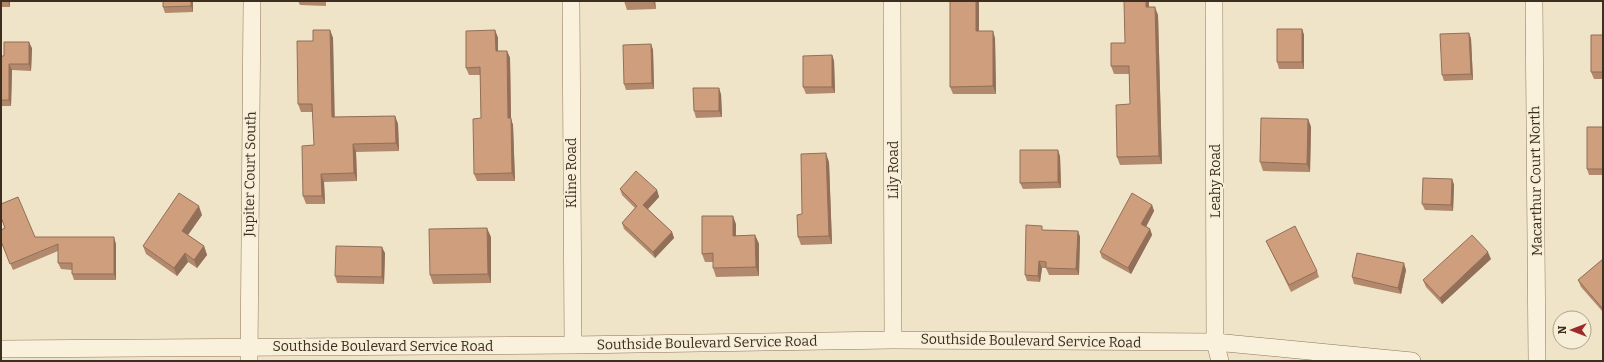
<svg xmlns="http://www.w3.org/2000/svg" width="1604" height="362" font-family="Bitter,serif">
<rect width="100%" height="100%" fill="#f0e4c8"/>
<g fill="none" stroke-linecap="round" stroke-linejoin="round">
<g stroke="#8d765c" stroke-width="18">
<path id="minor" d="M571 1 573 345
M892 1 893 340
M1214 1 1215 342 1220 361
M1534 1 1537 361
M1 349 573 345 893 340 1215 342 1412 361
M249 361 252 1"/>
</g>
<use href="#minor" stroke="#faf1dc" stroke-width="17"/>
</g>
<path fill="#b2896c" d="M1 1H10V7H1Z
M163 1H193V12L165 13 163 7Z
M298 1H326V6L300 5Z
M624 1H655L656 9 627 10Z
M979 1V31L995 38 996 94H953L950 87Z
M1149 7 1158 15 1162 164 1120 165 1117 157 1130 104 1129 74H1114L1111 66 1125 43Z
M1302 29 1304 35V69H1279L1277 62Z
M330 30 333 38 334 117 395 116 398 124 399 151 356 152 357 181 324 182 325 204H306L303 196 314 145 313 112H301L298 104 313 41Z
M495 30 498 38V51H507L510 58 511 119 513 125 515 181H477L474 174 481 118 480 75H469L466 68Z
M1469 33 1471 39 1473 80 1444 81 1442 75Z
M1603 35V79H1594L1591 72Z
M651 44 653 50 654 89 626 90 624 84Z
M32 48 31 71 12 70 11 106H1V56H4Z
M832 55 834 61 835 93 806 94 803 87Z
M721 94 722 117 696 118 694 111Z
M1308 119 1311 127 1310 172 1263 171 1260 162Z
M1603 127V175H1589L1587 169Z
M1060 156 1061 188 1023 189 1020 183Z
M829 162 832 244 801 245 798 237 802 214Z
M1452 179 1454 185 1453 211 1425 210 1422 204Z
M620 189 657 190 659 197 648 209 672 232 674 238 655 258 624 229 622 223 635 208 622 195Z
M1 204 35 237 116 244V280H74L72 274V270L61 269 58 263V251L13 270 1 242V230L5 228 1 218Z
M1152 205 1154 211 1146 226 1150 229 1152 235 1131 274 1102 258 1100 252Z
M202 215 188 235 204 246 207 255 197 268 188 262 177 276 146 254 143 246Z
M736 224V236L755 235 759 244V276L716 277 713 268V262H705L702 254Z
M1044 230 1078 231 1080 237 1079 275H1049L1046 268H1042L1040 282 1027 281 1025 275Z
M491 237V283L433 284 430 275Z
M1266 241 1317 271 1319 277 1291 292 1269 247Z
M385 253 384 284 337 283 335 276Z
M1491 259 1442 304 1426 287 1423 280Z
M1603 259V312L1581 287 1578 280Z
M1406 270 1401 294 1354 284 1352 277Z"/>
<path fill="#916f58" d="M8 1H10V7Z
M191 1H193V12L191 6Z
M653 1H655L656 9Z
M976 1H979V39L976 31Z
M1146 1H1149V15L1146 7Z
M1155 7 1158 15 1162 164 1159 156Z
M1302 29 1304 35V69L1302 62Z
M330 30 333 38 335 125 332 117Z
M495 30 498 38V58L496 51Z
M993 31 995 38 996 94 993 86Z
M1469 33 1471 39 1473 80 1471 74Z
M29 42 32 48 31 71 29 64Z
M651 44 653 50 654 89 652 83Z
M507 51 510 58 511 119 513 125 515 181 512 173 508 118Z
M832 55 834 61 835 93 832 87Z
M9 64 12 70 11 106 9 100Z
M719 88 721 94 722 117 719 111Z
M395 116 398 124 399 151 396 143Z
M1308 119 1311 127 1310 172 1307 164Z
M353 144 356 152 357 181 354 173Z
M1058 150 1060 156 1061 188 1058 182Z
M826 153 829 162 832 244 829 236Z
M321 174 324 182 325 204 322 196Z
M1452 179 1454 185 1453 211 1451 205Z
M657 190 659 197 646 211 643 205Z
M1152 205 1154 211 1144 231 1141 224Z
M199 206 202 215 185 239 182 231Z
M733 216 736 224V244L733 236Z
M487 228 491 237V283L488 274Z
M1150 229 1152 235 1131 274 1128 268Z
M1078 231 1080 237 1079 275 1076 269Z
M672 232 674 238 655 258 653 252Z
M755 235 759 244V276L756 267Z
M114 237 116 244V280L114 274Z
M204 246 207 255 197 268 194 260Z
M382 247 385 253 384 284 382 277Z
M1488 252 1491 259 1442 304 1440 298Z
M185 253 188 262 177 276 174 268Z
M1039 261 1042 268 1040 282 1038 276Z
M1404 263 1406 270 1401 294 1398 288Z"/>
<path fill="#cf9f7d" stroke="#916f58" d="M163 1H191V6L163 7Z
M950 1H976V31H993V86L950 87Z
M1124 1H1146V7H1155L1159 156 1117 157 1116 105 1130 104 1129 66H1111V43H1125Z
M1277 29H1302V62H1277Z
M313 30H330L332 117 395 116 396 143 353 144 354 173 321 174 322 196H303L302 146 314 145 312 104H298L297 41H313Z
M495 30 496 51H507L508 118H511L512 173 474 174 473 119 481 118 480 67 466 68V31Z
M1469 33 1471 74 1442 75 1440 34Z
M1591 35H1603V72H1591Z
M4 42H29V64H9V100H1V56H4Z
M651 44 652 83 624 84 623 45Z
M832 55V87H803V56Z
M693 88H719V111H694Z
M1261 118 1308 119 1307 164 1260 162Z
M1587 127H1603V169H1587Z
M1020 150H1058V182L1020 183Z
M826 153 829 236 798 237 797 215 802 214 801 154Z
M636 171 657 190 643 205 672 232 653 252 622 223 637 206 620 189Z
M1423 178 1452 179 1451 205 1422 204Z
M179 193 199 206 182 231 204 246 194 260 185 253 174 268 143 246Z
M1132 193 1152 205 1141 224 1150 229 1128 268 1100 252Z
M18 197 35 237H114V274H72V263H58V244L10 264 1 241V230L5 228 1 217V204Z
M702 216H733V236L755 235 756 267 713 268V253L702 254Z
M1026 225 1042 226V230L1078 231 1076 269 1046 268V262L1039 261 1038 276 1025 275Z
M1295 226 1317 271 1289 285 1266 241Z
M487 228 488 274 430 275 429 229Z
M1472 235 1488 252 1440 298 1423 280Z
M336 246 382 247V277L335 276Z
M1357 253 1404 263 1398 288 1352 277Z
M1603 259V309L1578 280Z"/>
<g text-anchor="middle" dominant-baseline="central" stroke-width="3.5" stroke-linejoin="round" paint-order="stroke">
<g font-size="14" fill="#3d2e20" stroke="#f7eed8">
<text transform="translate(893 170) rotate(-90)">Lily Road</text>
<text transform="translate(571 173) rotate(-90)">Kline Road</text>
<text transform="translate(250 174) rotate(-89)">Jupiter Court South</text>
<text transform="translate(1215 181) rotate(-90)">Leahy Road</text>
<text transform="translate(1536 181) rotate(-91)">Macarthur Court North</text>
<text transform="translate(1031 341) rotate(1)">Southside Boulevard Service Road</text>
<text transform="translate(707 343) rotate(-1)">Southside Boulevard Service Road</text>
<text x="383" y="346">Southside Boulevard Service Road</text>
</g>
</g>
<rect width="1604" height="362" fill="none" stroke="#3d2e20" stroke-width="4"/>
<g transform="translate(1572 330) rotate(270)"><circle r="19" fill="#f7eed8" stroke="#ada18e"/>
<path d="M0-3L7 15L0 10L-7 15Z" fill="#9e2a2b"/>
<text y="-6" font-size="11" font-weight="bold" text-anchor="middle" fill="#3d2e20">N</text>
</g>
</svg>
